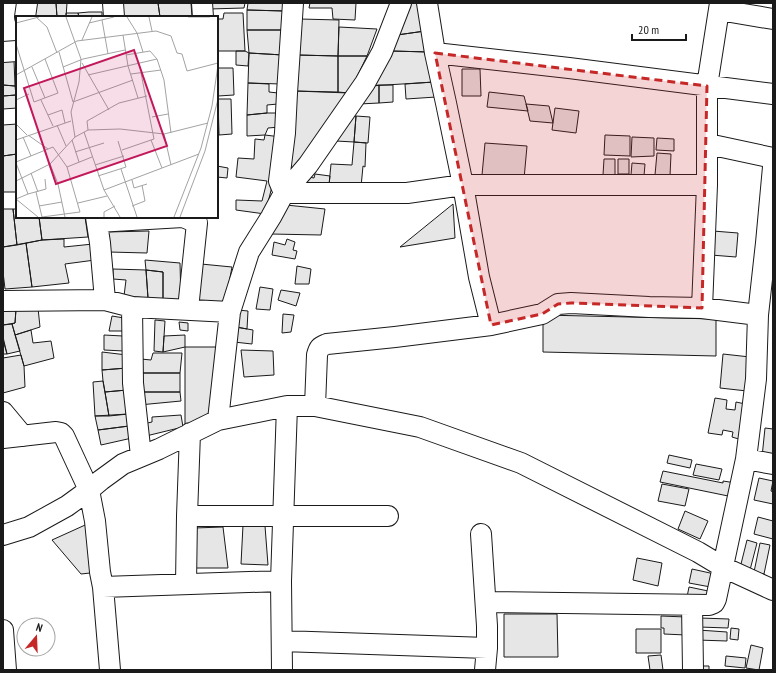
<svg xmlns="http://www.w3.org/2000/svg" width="776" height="673" font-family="'PT Sans Narrow',sans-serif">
<rect width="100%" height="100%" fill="#fff"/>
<path fill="#e6e6e6" stroke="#1a1a1a" d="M36 3H56L57 17H35Z
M56 3H67L66 17H57Z
M120 3H158L160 17H120Z
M158 3H191L192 17H160Z
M209 3H245L244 8 209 9Z
M248 3H286L285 11 247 10Z
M310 3H356L355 20 333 19 332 8H309Z
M406 3H421L425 31 397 35Z
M247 10 285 11V30H247Z
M89 12H102V17H79L78 13Z
M66 13H78L79 17H66Z
M224 13H243L245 51H217V19H223Z
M300 19 339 20 338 56 297 55Z
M339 27 377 29 367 56H338Z
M247 30H285L283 55 249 53Z
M425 31 429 52 391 51 397 35Z
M236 51H245L249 53 248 66 236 65Z
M391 51 429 52 434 82 370 86Z
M249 53 283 55 281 84 248 83Z
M297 55 338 56V92L295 91Z
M338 56H367L349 93 338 92Z
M14 60 15 86 3 85V61Z
M217 68H233L234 95 218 96Z
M462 69H480L481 96H462Z
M434 82 436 97 406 99 405 84Z
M248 83 269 84V92L278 93V104L267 105V113L247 115Z
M3 85 15 86 16 95 3 96Z
M379 85H393V102L379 103Z
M379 85V103L359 104 370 86Z
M295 91 349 93 286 182Z
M489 92 524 96 528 111 487 107Z
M16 95 17 108 3 109V96Z
M218 99H231L232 134 219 135Z
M526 104 549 106 553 123 530 121Z
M555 108 579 111 576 133 552 130Z
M267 113H279L280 127 268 128 265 135 247 136V115Z
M352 116H356L354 142 336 141Z
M356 116 370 117 368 143 354 142Z
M17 124V154L3 156V125Z
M265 135 281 137 280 155 265 214 236 210V200L262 201 267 181 236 177 238 158 254 159 255 139 264 140Z
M605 135 630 136V156L604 155Z
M632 137 654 138V156L631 157Z
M657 138 674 139V151L656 150Z
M354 142 366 143 365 167 363 166 361 187 329 185 331 164 352 165Z
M485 143 527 146 524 179 482 175Z
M657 153 671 154 670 176 655 175Z
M17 154V192H3V156Z
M604 159H615V175H603Z
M618 159H629V174H618Z
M632 163 645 164 644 176 631 175Z
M217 166 228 168 227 178 217 177Z
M315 174 330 176 329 185 304 184 309 177 314 178Z
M453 204 455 238 400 247Z
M286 205 325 209 321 235 271 234Z
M3 209H13L17 245 3 247Z
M13 209H17V217H39L42 240 17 245Z
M39 217H85L88 237 42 240Z
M149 231 147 253 109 252 107 232Z
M713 231 738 233 736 257 711 255Z
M64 239V247L93 244 95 260 65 264 69 283 32 287 26 243 42 240Z
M287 239 295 242 293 250 297 251 295 259 272 255 274 242 285 245Z
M26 243 32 287 5 289 3 272V247Z
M145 260 180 263 181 301 163 299V272L146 270Z
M201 264 232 267 225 304 197 300Z
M297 266 311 269 309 284H295Z
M113 269 146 270 148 298 124 296 126 280 113 279Z
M146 270 163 272V299L148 298Z
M260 287 273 289 270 310 256 309Z
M281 290 300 293 296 306 278 300Z
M38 308 40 327 15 335 12 324 15 323 16 309Z
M16 309 15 323 3 325V310Z
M238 310 248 311 247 329 236 327Z
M283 314 294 315 291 332 282 333Z
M543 315 716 319V356L543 352Z
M112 316 124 318V331H109Z
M155 320 165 321 163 352 154 351Z
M179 322 188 323V331L180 330Z
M12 324 20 351 7 354 3 337V325Z
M236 327 253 330 252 344 234 342Z
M31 330 33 343 51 341 54 358 24 366 15 335Z
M104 335 123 336 124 351 104 350Z
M185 335V347L163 352 164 336Z
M3 340 7 354H3Z
M185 347H216L211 417 185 426Z
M241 350 273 351 274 375 244 377Z
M102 352 127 355V368L102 370Z
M153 353H182L180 373H141V359L151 360Z
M723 354 750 357 747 391 720 388Z
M21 355 24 366 25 387 3 393V358Z
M127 368V390L105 392 103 381 102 370Z
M141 373H180V392H141Z
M103 381 109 416H95L93 382Z
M127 390 128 414 109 416 105 392Z
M141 392H180L181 401 139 405Z
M715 398 727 400 726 409 735 410 736 402 750 405 742 440 732 437 733 432 723 430 722 435 708 433Z
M128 414 129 426 98 430 95 416Z
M181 415 183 427 146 436 143 424 152 422V417Z
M129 426 132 438 101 445 98 430Z
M765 428 773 429V458L762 457Z
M669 455 692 460 690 468 667 463Z
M696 464 722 469 719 480 693 475Z
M663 471 723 483V481L736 483 733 497 660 482Z
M759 478 773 481 771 491 773 492V504L754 500Z
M662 484 689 489 685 506 658 501Z
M685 511 708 521 700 539 678 529Z
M758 517 773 521V539L754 534Z
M94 521 99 572 81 574 52 540Z
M243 525 265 526 268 565 241 564Z
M223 527 228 568H195L194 528Z
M747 540 757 543 750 570 740 568Z
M760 543 770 545 764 574 754 572Z
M637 558 662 563 658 586 633 580Z
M692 569 719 575 716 588 689 583Z
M689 587 713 592 711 602 687 597Z
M504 614H557L558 657H504Z
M661 616 686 617V635L664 634V628H661Z
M700 618 729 619 728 628 699 627Z
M731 628 739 629 738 640 730 639Z
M636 629H661V653H636Z
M698 630 727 632V641L697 640Z
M751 645 763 648 759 670 746 668Z
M661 655 663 670H650L648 656Z
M726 656 746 658 745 668 725 666Z
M697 666H709V670H697Z"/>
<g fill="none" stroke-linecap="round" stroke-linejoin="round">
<g stroke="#1a1a1a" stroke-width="22">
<path id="minor" d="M113 3 114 17
M202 3 203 17
M293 3 287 93 285 133 279 181 284 193H407L463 185H707
M427 3 435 53 446 103 463 185 479 277 491 325
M719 10 773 19
M25 17 27 3
M3 52 17 51
M435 53 569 68 773 94
M708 144 773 158
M96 217 100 243 105 300
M97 222 183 217 197 223 188 309
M3 301 105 300 132 307 230 312
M132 307 133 383 141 456
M702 308 707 185V86L720 3
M315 406 317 355C319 347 320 347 327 344L395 337 491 325 542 314 558 304 571 303 649 307 702 308 758 315
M3 412 23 436
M218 420 230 312 249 252 271 217 284 193 308 165 365 83 382 52 401 3
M3 438 56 432 61 433 64 436 89 490 95 521 100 572 103 587 110 670
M746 459 773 464
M187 516H388
M481 534 487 626V648L485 670
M3 535 29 527 67 506 89 490 101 480 123 464 159 449 218 420 287 406H315L420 427 521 463 698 552 723 567 773 590
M186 584 187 516 190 433
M103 587 281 581
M486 602 709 605 714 603 716 599 746 459 756 379 758 315 766 243 773 167
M692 605 693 670
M3 630 6 670
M282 641 487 648
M282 670 281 581 287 406"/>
</g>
<use href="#minor" stroke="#fff" stroke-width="20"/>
</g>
<path fill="#c62828" fill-opacity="0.2" stroke="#c62828" stroke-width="3" stroke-dasharray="8 5" stroke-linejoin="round" d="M435 53 707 86 702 308 571 303 558 304 542 314 491 325Z"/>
<g transform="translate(16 16)">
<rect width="202" height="202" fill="#fff"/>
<path fill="none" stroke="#a3a3a3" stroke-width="1" d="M20 1 31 11 41 37M50 1 65 43 63 66 55 96 59 121M111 1 121 17 127 36M133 1 136 15M172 1H194M86 4 92 38M0 7 23 1M73 7 98 1M107 19 112 50 122 82M66 24 76 1M0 28 18 86 42 77 29 43M43 36 57 86 117 64M110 39 134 35 141 43 148 64 155 117M66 47 93 94M16 51 29 82M47 51 67 43 109 34M115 58 145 54M0 59 61 25 140 15 155 20 161 37 166 38 171 55 202 47M72 59 141 43M0 84 13 78M25 84 37 110M32 99 46 94 49 107M136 101 152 98M0 108 11 119M41 109 50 130M72 114 71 105 103 87 131 80M68 116 88 174 104 201M148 118 155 149M12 119 32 133M7 121 15 140M0 124 55 105M56 124 63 146M135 124 146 152M106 134 138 123 125 57M59 136 88 127M0 146 37 131 51 151 64 196 26 201M0 147 12 178 30 173 29 163M34 148 42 168 49 201M79 149 108 140M51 151 76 141M105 153 121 201M15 157 22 176M82 160 110 151 102 125M116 164 118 172 131 168M0 165 34 148 59 121 72 114 104 113 148 118 192 107M88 174 183 138M20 176 26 201M0 183 22 201M0 183 12 178M62 187 91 180M23 190 46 186M116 190 129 185 126 169M88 201V196L99 190M158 201 185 132 196 90 202 49M164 201 189 135 202 83"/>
<path fill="#c2185b" fill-opacity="0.15" stroke="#c2185b" stroke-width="2" d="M118 34 151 130 40 168 8 72Z"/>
<rect width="202" height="202" fill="none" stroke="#1a1a1a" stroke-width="2"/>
</g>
<rect width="776" height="673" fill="none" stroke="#1a1a1a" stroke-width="8"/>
<g transform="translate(36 637) rotate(19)"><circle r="19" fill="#ffffff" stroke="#a3a3a3"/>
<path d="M0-3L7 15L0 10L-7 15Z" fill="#c62828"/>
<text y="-6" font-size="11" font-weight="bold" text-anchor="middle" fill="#1a1a1a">N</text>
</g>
<path d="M632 34v6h54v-6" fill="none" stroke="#1a1a1a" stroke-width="2"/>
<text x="638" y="34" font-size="12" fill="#1a1a1a" stroke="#ffffff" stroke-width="3" paint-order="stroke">20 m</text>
</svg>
